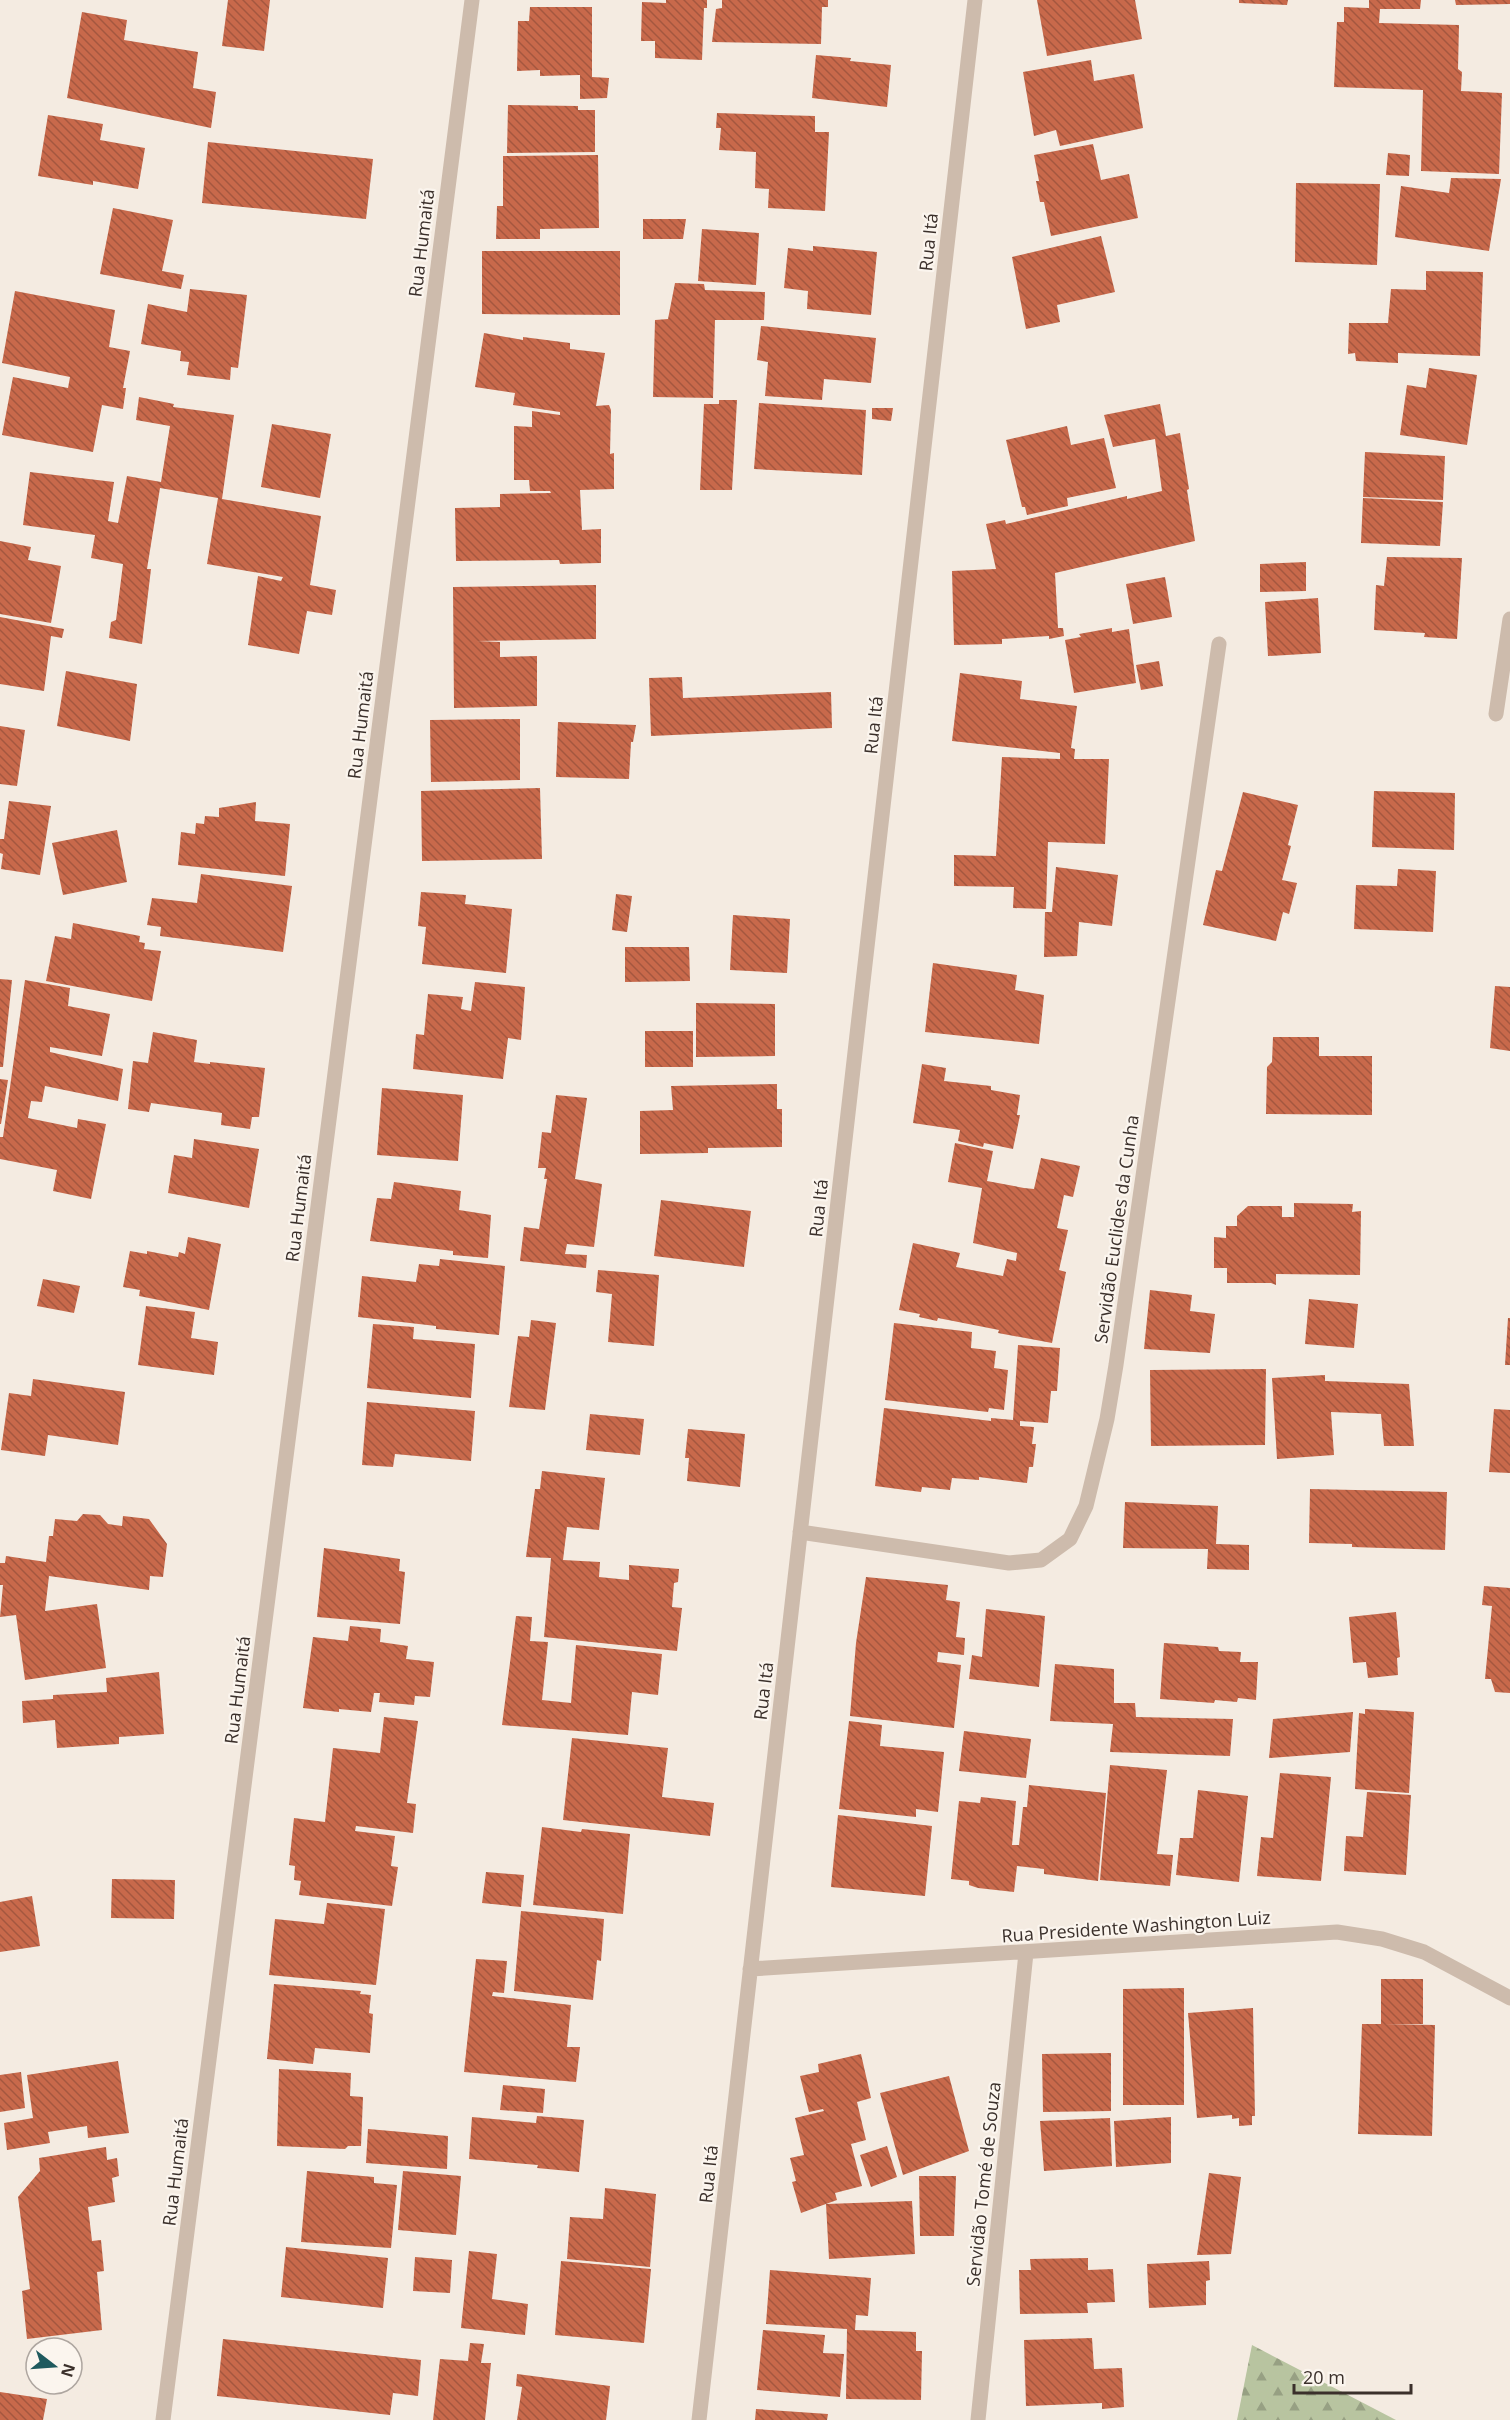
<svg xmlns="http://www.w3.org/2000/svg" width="1510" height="2420" font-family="'Open Sans',sans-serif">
<defs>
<pattern id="forest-firs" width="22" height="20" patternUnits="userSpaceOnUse" patternTransform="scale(1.5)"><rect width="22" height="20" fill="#b8c4a0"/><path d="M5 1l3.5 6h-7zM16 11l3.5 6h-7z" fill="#97a083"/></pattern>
<pattern id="building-back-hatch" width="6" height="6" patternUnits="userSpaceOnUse" patternTransform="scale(1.5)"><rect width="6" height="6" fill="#c8694b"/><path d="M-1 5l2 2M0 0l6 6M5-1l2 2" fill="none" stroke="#a4573f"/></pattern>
</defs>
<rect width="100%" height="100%" fill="#f4ebe1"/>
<path fill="url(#forest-firs)" d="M1252 2345 1396 2420H1237Z"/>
<path fill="url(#building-back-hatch)" d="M228 0H270L264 51 222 46Z
M666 0H707V8H704L702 60 655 58V41H641L642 2 666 3Z
M722 0H828V7H822L821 44 712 42 716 9 722 8Z
M1037 0H1135L1142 39 1047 56Z
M1239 0H1288L1287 5 1239 3Z
M1369 0H1421L1420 9H1380L1379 23 1459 25 1458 69 1462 72 1461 91 1502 93 1499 174 1421 171 1423 90 1334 87 1337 22H1344V7L1369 8Z
M1455 0H1510V4L1456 5Z
M530 7H592V77L609 78 607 98 580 99V75L540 76V70L517 71 518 21H529Z
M82 12 127 20 124 40 198 52 193 88 216 92 211 128 67 98Z
M816 55 851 58 850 61 891 65 887 107 812 98Z
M1091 60 1094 81 1134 74 1143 128 1060 146 1056 130 1034 136 1023 72Z
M508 105 578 106V110H595V152L507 153Z
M717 113 815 116V132H829L825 211 768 208 769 189 755 188 756 152 719 150 721 128H716Z
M48 115 103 124 100 140 145 148 138 189 93 181V185L38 176Z
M208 142 373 159 366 219 202 203Z
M1093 144 1101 180 1129 174 1138 218 1051 236 1044 202H1040L1036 181H1039L1034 155Z
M1388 153 1410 155 1409 176 1386 175Z
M598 155 599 228 540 229V239H496L497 206H503V156Z
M1451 178 1501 179 1489 251 1395 237 1401 186 1449 193Z
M1296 183 1380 184 1377 265 1295 262Z
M113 208 173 220 162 271 184 275 181 289 100 274Z
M643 219H686L683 239H643Z
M702 229 759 233 756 285 698 281Z
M1101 236 1115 292 1057 305 1060 322 1026 329 1012 257Z
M813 246 877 252 871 315 807 309 808 291 784 288 788 248 813 251Z
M482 251H620V315L482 314Z
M1426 271 1483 272 1480 356 1398 353V363L1356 361 1355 353 1348 354 1349 323H1388L1391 289 1426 290Z
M675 283 704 284 705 290 765 292 764 320H715L713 398 653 397 655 320 668 319Z
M190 289 247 295 238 368 231 367 230 380 187 375 189 362 180 361 181 351 141 344 148 304 187 312Z
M15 291 115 310 109 347 130 351 123 388H126L123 409 102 405 93 452 2 435 13 377 68 388 70 377 2 363Z
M761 326 876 338 871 383 824 379 822 400 765 396 768 362 757 360Z
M484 333 523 340V337L570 343V349L605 353 596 406 609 405 611 410 610 454 614 453V489L580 490 582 530 601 529V563L560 564 559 560 456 561 455 508 500 507V494L551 493 550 491H530L529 480H514V426L532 427V411L560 415V412L513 405 515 393 475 387Z
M1429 368 1477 375 1467 445 1400 435 1407 385 1426 388Z
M139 397 174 404 173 407 234 415 222 499 321 516 310 585 336 590 332 615 307 611 299 654 248 645 258 576 281 581 283 577 207 564 218 498 160 488 147 569H151L142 644 109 638 111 622 116 620 123 564 91 558 95 535 23 525 30 472 114 482 108 521 118 523 127 476 161 482 170 426 136 420Z
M719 400H737L732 490H700L704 404H719Z
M759 403 866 410 862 475 754 469Z
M1160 404 1166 436 1180 433 1189 489 1187 490 1195 541 1055 573 1058 628H1063L1064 636 1049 639V636L1002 639V644L954 645 952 571 996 569 986 524 1005 520 1006 524 1127 496V499L1162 491 1155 439 1113 447 1104 415Z
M872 408H893L891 421 872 419Z
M272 424 331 434 320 498 261 487Z
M1067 426 1071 445 1104 438 1116 488 1067 498 1068 506 1027 515 1025 507H1022L1006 440Z
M1365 452 1445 456 1443 500 1363 497Z
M1363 498 1443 502 1440 546 1361 543Z
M0 541 31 547 28 560 61 566 51 623 0 614Z
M1387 557 1462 558 1457 639 1424 637 1425 633 1374 630 1376 585 1384 586Z
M1306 562V591L1260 592V564Z
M1165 577 1172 617 1133 624 1126 584Z
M596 585V639L477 641 500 642V657L537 656V706L454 708 453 587Z
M1318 598 1321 653 1268 656 1265 602Z
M0 617 64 629 62 638 51 636 44 691 0 684Z
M1112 628V632L1129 629 1136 683 1074 693 1065 640 1081 637 1079 634Z
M1159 661 1163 686 1141 690 1136 665Z
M66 671 137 684 130 741 57 726Z
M960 673 1022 681 1020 699 1077 706 1071 748 1075 749 1074 759H1109L1105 844 1048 842 1046 909 1013 908 1014 887 954 886V855L996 856 1002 757 1060 759V753L952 741Z
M682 677 683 698 831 692 832 728 651 736 649 678Z
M520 719V780L431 782 430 720Z
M558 722 636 725 633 742H631L629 779 556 777Z
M0 726 25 730 17 786 0 784Z
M540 788 542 859 422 861 421 791Z
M1374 791 1455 793 1454 850 1372 847Z
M1243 792 1298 805 1288 845 1291 846 1282 880 1297 883 1289 914 1283 912 1276 941 1203 925 1216 870 1222 871Z
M9 801 51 806 40 875 1 869 3 854 0 853V839H4Z
M256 802 255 821 290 824 285 876 178 865 181 832 195 834 196 823 204 824 205 816 219 817V808Z
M117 830 127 882 63 895 52 843Z
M1056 867 1118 875 1112 926 1079 922 1077 956 1044 957 1045 912H1052Z
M1398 869 1436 871 1433 932 1354 929 1356 885 1397 886Z
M201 874 292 886 283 952 160 936 161 927 147 925 152 898 197 903Z
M421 892 466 895 465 904 512 909 506 973 422 964 426 927 418 926Z
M616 894 632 896 627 932 612 930Z
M733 915 790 919 787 973 730 970Z
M73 923 140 936 139 942 145 943 144 949 161 951 152 1001 46 981 55 936 71 939Z
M625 947H689L690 981 625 982Z
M933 963 1017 975 1015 990 1044 995 1039 1044 925 1032Z
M0 979 12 980 3 1067H0Z
M25 980 70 988 68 1006 110 1014 102 1056 50 1047V1052L123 1069 118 1101 45 1086 42 1102 31 1101 28 1118 77 1128 78 1119 106 1124 91 1199 53 1191 57 1170 0 1159V1137H3Z
M475 982 525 987 521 1040 508 1038 503 1079 413 1069 416 1034 424 1035 428 994 463 997 461 1009 471 1011Z
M1495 986 1510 987V1051L1490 1048Z
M696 1003 775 1004V1056L696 1057Z
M645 1031H693V1067H645Z
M153 1032 197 1040 194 1062 210 1064V1062L265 1068 259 1117H252L250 1129 221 1125 222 1113 151 1103 149 1112 128 1109 133 1061 148 1063Z
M1273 1037H1319V1056H1372V1115L1266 1114 1267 1067 1272 1062Z
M922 1064 946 1068 944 1081 991 1086V1090L1020 1095 1017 1115H1020L1013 1149 984 1143 983 1147 958 1141 960 1130 913 1123Z
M0 1079 8 1080 1 1124H0Z
M777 1084V1109H782V1147L708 1148V1153L640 1154V1111L673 1110 671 1086Z
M382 1088 463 1095 458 1161 377 1155Z
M556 1095 587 1098 575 1179 602 1184 594 1247 567 1244 565 1254 587 1255 586 1268 520 1261 524 1227 539 1229 547 1179H544L546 1168H538L542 1132 551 1133Z
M194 1139 259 1149 249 1208 168 1193 174 1155 192 1158Z
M955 1143 993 1151 987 1181 1024 1188 1034 1189 1041 1158 1080 1166 1073 1197 1064 1195 1057 1228 1068 1230 1059 1270 1066 1272 1052 1343 998 1333 999 1330 938 1318 937 1321 919 1317 920 1314 899 1310 913 1243 960 1253 956 1267 1003 1276 1007 1259 1016 1261 1017 1253 973 1243 982 1188 948 1182Z
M394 1182 461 1191 459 1210 491 1215 488 1258 453 1255V1251L370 1241 377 1198 391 1199Z
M661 1200 751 1211 744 1267 654 1256Z
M1294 1203 1353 1204 1352 1212 1361 1211 1360 1275 1276 1274V1285L1271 1283H1227V1268H1214V1237L1226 1238V1226H1237V1216L1248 1206H1282V1217H1294Z
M188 1237 221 1244 209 1310 139 1296 140 1290 123 1287 130 1251 147 1254V1251L178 1257 179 1252 185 1254Z
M440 1259 505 1266 499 1335 436 1329V1326L358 1317 362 1276 416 1282 419 1264 439 1266Z
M598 1270 659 1275 654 1346 608 1342 612 1294 596 1292Z
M43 1279 80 1286 74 1313 37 1306Z
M1150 1290 1192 1295 1190 1311 1215 1314 1210 1353 1144 1349Z
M1309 1299 1358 1304 1354 1348 1305 1344Z
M146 1306 195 1312 191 1338 218 1342 214 1375 138 1365Z
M1508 1318H1510V1365H1505Z
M531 1320 556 1323 545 1410 509 1407 518 1336 529 1337Z
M894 1323 972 1332 971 1348 996 1351 994 1368 1008 1370 1004 1410 989 1408 988 1412 885 1400Z
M373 1324 414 1327 413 1339 475 1344 471 1398 367 1388Z
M1018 1345 1060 1348 1057 1391H1051L1048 1423 1020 1421V1426L1034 1427 1032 1444H1036L1033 1467H1029L1027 1483 979 1477V1480L952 1478 950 1490 922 1487 921 1492 875 1486 884 1408 991 1421V1418L1013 1420Z
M1266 1369 1265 1445 1151 1446 1150 1370Z
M1325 1375V1381L1409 1384 1414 1446H1384L1381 1414 1331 1412 1334 1455 1277 1459 1272 1378Z
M33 1379 125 1392 118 1445 48 1435 45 1456 1 1450 9 1393 31 1396Z
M367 1402 475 1411 471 1461 395 1454 393 1467 362 1465Z
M1494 1409 1510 1410V1473L1489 1472Z
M590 1414 644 1419 640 1455 586 1450Z
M688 1429 745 1434 740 1487 687 1481 689 1458H685Z
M542 1471 605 1478 599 1530 567 1527 563 1560 600 1562 599 1577 629 1580V1565L679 1569 678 1582 674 1583 672 1607 682 1608 677 1651 544 1637 551 1558 526 1557 535 1489H540Z
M1310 1489 1447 1492 1445 1550 1352 1547V1544L1309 1543Z
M1125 1502 1218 1506 1216 1544 1249 1545V1570L1207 1569 1208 1549 1123 1548Z
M83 1514 100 1515 108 1524 122 1526 123 1516 149 1519 167 1544 163 1577 150 1576 149 1590 49 1576 45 1611 97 1604 106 1668 25 1680 16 1615 0 1617 3 1585H0V1563H5L6 1556 46 1562 49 1536H53L55 1519 77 1521Z
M324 1548 400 1559 399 1571 405 1572 400 1624 317 1617Z
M866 1577 948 1585 946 1600 960 1602 956 1637 965 1638 964 1655 938 1652 937 1662 961 1665 954 1728 850 1716 856 1643Z
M1484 1586 1510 1588V1693L1495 1692 1491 1679H1485L1492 1606 1482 1605Z
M986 1609 1045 1616 1039 1687 969 1679 972 1655 982 1657Z
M1396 1612 1400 1657 1397 1658 1398 1675 1368 1678 1366 1662 1353 1663 1349 1617Z
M516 1616 532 1617 530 1641 548 1642 542 1700 571 1703 576 1645 662 1654 658 1695 632 1692 628 1735 502 1725Z
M350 1626 381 1629 380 1642 408 1646 406 1659 434 1662 430 1697 415 1696 414 1705 379 1702 380 1693H374L371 1712 339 1709V1712L303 1708 313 1637 348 1641Z
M1164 1643 1218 1647 1219 1651 1241 1652 1240 1662H1258L1256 1700 1238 1698 1237 1702 1215 1700 1214 1703 1160 1699Z
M1055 1664 1114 1669V1703H1135L1136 1717 1233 1719 1230 1756 1110 1752 1113 1724 1050 1721Z
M159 1672 164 1734 119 1737V1744L57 1748 55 1720 23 1723 22 1701 53 1699V1695L107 1692 106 1678Z
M1365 1709 1414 1712 1409 1793 1355 1789 1359 1713 1365 1714Z
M1353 1712 1350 1752 1269 1758 1273 1719Z
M384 1717 418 1721 407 1803 416 1804 413 1833 356 1826 355 1831 395 1836 391 1866 398 1867 392 1906 299 1895 301 1881 294 1880 295 1866 289 1865 294 1818 325 1822 333 1748 380 1753Z
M849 1721 882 1725 880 1746 944 1752 938 1812 916 1809V1817L839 1809Z
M964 1731 1031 1739 1026 1778 959 1771Z
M572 1738 668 1748 662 1797 714 1803 710 1836 563 1820Z
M1110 1765 1167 1770 1157 1854 1173 1855 1170 1886 1100 1880Z
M1280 1773 1331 1777 1321 1881 1257 1876 1261 1837 1273 1838Z
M1029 1785 1106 1793 1098 1881 1044 1874V1869L1017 1866 1014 1892 978 1888 969 1885V1881L951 1879 959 1801 980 1803 981 1797 1016 1801 1012 1845H1019L1023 1807H1027Z
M1198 1790 1248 1796 1239 1882 1176 1875 1180 1838H1193Z
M1367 1792 1411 1795 1406 1875 1344 1871 1346 1836 1363 1837Z
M838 1815 932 1826 925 1896 831 1887Z
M542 1827 581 1832 582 1829 630 1834 623 1914 533 1905Z
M486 1872 524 1875 521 1907 482 1903Z
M112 1879 175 1880 174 1919 111 1918Z
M32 1896 40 1946 0 1952V1902Z
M327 1903 385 1909 376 1985 269 1975 275 1919 324 1924Z
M521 1911 604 1919 601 1961 597 1960 593 2000 514 1991Z
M476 1959 507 1961 504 1993 493 1992 492 1996 571 2005 567 2047H580L576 2082 464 2072Z
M1381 1979H1423V2024H1385L1435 2025 1432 2136 1358 2134 1362 2024H1381Z
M274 1984 361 1991 360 1994 371 1995 369 2013 373 2014 370 2053 315 2048 313 2064 267 2059Z
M1184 1988V2105H1123V1989Z
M1253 2008 1255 2116H1252V2125L1239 2126V2118L1232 2119V2115L1197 2118 1188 2013Z
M1111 2053V2111L1043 2112 1042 2054Z
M861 2054 871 2098 857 2102 866 2140 851 2144 862 2186 835 2193 837 2200 801 2213 792 2182 796 2181 790 2158 804 2155 795 2118 824 2111 823 2109 809 2112 800 2076 819 2072 818 2064Z
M118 2061 129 2133 88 2138 87 2126 48 2132 50 2143 7 2150 4 2123 33 2118 27 2075Z
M279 2069 351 2073 350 2096 363 2097 361 2146H348L345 2149 277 2146Z
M21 2072 25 2108 0 2112V2075Z
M949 2076 969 2151 903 2175 880 2093Z
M503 2085 545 2089 543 2113 500 2110Z
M537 2116 584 2120 579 2172 537 2168 538 2165 469 2159 472 2117 536 2123Z
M1171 2117V2163L1116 2167 1114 2121Z
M1110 2118 1112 2166 1044 2171 1040 2121Z
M368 2129 448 2136 447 2169 366 2163Z
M887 2146 897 2177 871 2187 860 2155Z
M106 2147 107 2160 117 2158 119 2176 112 2178 115 2202 88 2207 92 2241 101 2240 104 2271 97 2272 102 2330 27 2339 22 2291 30 2289 18 2197 40 2171 39 2158Z
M307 2171 374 2177V2183L397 2185 391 2248 301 2242Z
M403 2171 461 2176 456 2235 398 2230Z
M1209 2173 1241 2177 1231 2254 1197 2255Z
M919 2176H956L954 2236H920Z
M605 2188 656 2194 650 2267 567 2259 570 2217 603 2219Z
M912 2201 915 2254 829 2259 826 2204Z
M286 2247 388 2258 383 2308 281 2297Z
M469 2251 497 2254 492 2299 528 2304 525 2335 461 2328Z
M415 2257 452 2260 450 2293 413 2291Z
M1088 2258V2270L1113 2269 1115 2302 1087 2303 1088 2313 1020 2314 1019 2270H1031L1030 2259Z
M561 2261 651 2269 644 2343 555 2335Z
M1209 2261 1210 2280 1206 2281V2305L1149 2308 1147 2264Z
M770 2270 871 2278 868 2316 856 2315 855 2330 916 2332V2351H922L921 2400 846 2399 847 2329 766 2324Z
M763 2330 825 2335 823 2353 844 2354 840 2397 757 2390Z
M1092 2338 1094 2369 1122 2368 1124 2407 1102 2409V2403L1026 2406 1024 2340Z
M223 2339 421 2360 418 2396 393 2393 390 2415 217 2396Z
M470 2343 484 2344 481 2363H491L485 2420H433L440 2359 468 2361Z
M517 2374 610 2386 606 2420H517L522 2387 516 2386Z
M0 2392 47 2399 43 2420H0Z
M756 2409 828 2414 827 2420H755Z"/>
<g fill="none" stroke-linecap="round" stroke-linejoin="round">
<path stroke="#cdbbac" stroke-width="15" d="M1496 714 1510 619
M800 1532 1009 1563 1041 1560 1070 1539 1086 1506 1107 1419 1116 1365 1219 644
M750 1969 1337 1932 1382 1939 1424 1952 1510 1998
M163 2420 472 0
M699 2420 975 0
M978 2420 1026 1953"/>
</g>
<g text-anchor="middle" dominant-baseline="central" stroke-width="4.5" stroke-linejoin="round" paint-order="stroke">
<g font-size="18" fill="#3b302b" stroke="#fbf5ee">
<text transform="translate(928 242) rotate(-84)">Rua Itá</text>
<text transform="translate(421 243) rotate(-83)">Rua Humaitá</text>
<text transform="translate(360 725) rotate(-83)">Rua Humaitá</text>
<text transform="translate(873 725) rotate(-84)">Rua Itá</text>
<text transform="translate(298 1208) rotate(-83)">Rua Humaitá</text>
<text transform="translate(818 1208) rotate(-84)">Rua Itá</text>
<text transform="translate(1116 1229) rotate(-82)">Servidão Euclides da Cunha</text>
<text transform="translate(237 1690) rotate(-83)">Rua Humaitá</text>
<text transform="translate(763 1691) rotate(-83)">Rua Itá</text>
<text transform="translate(1136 1926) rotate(-4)">Rua Presidente Washington Luiz</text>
<text transform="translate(175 2172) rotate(-83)">Rua Humaitá</text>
<text transform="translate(708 2174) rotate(-84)">Rua Itá</text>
<text transform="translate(983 2184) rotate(-84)">Servidão Tomé de Souza</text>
</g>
</g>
<g transform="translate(54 2366) rotate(107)"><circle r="28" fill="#fbf5ee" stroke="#aea6a0" stroke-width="1.5"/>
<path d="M0-4.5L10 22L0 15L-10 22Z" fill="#1f5a5e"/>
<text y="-9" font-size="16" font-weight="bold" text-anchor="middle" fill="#3b302b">N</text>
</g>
<path d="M1294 2384v9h117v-9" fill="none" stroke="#3b302b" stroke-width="3"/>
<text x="1303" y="2384" font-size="18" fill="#3b302b" stroke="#fbf5ee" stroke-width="4.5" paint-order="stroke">20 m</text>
</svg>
